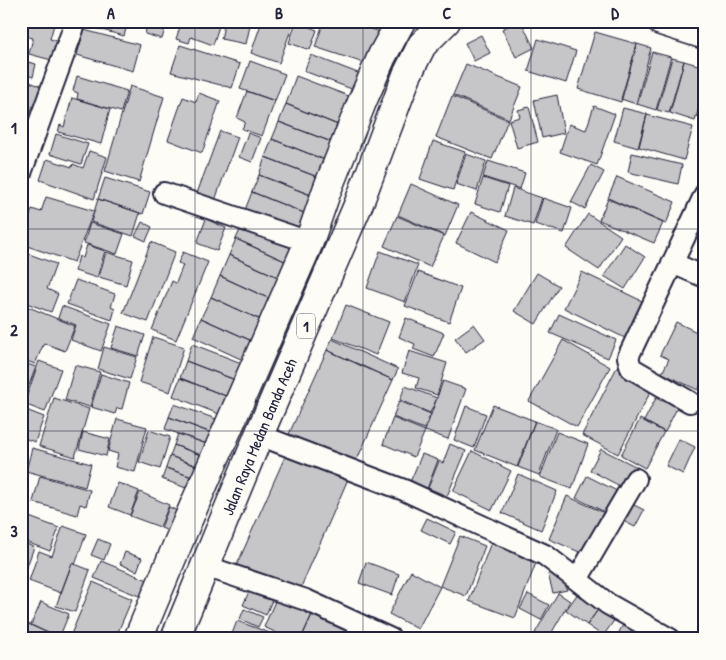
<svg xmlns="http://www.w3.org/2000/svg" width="726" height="660" font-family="'Patrick Hand',sans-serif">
<rect width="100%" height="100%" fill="#fdfcf7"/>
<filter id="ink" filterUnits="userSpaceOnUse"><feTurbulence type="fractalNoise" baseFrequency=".02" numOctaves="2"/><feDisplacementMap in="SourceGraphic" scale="10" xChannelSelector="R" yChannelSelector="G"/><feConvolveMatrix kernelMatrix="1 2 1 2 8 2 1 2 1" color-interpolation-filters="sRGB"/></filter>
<g filter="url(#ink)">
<path fill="#c6c6c8" stroke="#22223b" d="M21 21H55L50 39 64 43 59 62 29 54 33 38 21 35Z
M92 21H128L124 36 91 27Z
M148 21H167L162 39 145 34Z
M182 21 220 23 213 45 191 37 189 43 176 39Z
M225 21H251L246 44 221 39Z
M262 21H294L279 63 251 53Z
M324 21H349L380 32 370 65 315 47Z
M518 21H521L534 48 516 57 502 29Z
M296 22 317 30 310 50 289 43Z
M84 30 140 45 133 71 77 55Z
M595 32 637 44 621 102 578 89Z
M481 35 490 53 474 61 465 43Z
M538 39 576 51 566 83 528 71Z
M637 44 651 48 636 104 621 99Z
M180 45 240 64 232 88 171 72Z
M652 52 671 57 656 110 637 104Z
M311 55 363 75 357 91 304 71Z
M672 58 684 61 669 113 657 110Z
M24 61 36 64 33 77 21 73Z
M250 61 285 74 275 101 240 89Z
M684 61 705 67V87L695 121 670 113Z
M466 64 522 87 509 119 453 95Z
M77 76 127 91 121 112 77 99 78 93 73 91Z
M296 76 354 98 343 127 286 104Z
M21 79 46 88 37 113 30 110 24 127 21 126Z
M130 86 164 97 139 182 105 171Z
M247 91 275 101 262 136 242 129 245 122 237 118Z
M705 91V119L697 117Z
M199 93 220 101 202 153 168 140 183 97 196 102Z
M557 95 564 133 542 138 534 100Z
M452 96 508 120 492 159 436 137Z
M72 98 110 109 101 144 58 132 60 125 64 127Z
M286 104 343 127 337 144 279 122Z
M594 106 615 114 597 165 560 152 569 124 586 130Z
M529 107 538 142 517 148 509 120 520 117 518 110Z
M623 108 647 114 638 148 614 141Z
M647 115 693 127 684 160 639 147Z
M279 122 337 144 330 162 272 139Z
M220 131 238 137 214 203 196 196Z
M248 133 261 138 252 162 239 157Z
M56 134 88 144 81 164 50 154Z
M272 139 330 162 323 179 265 157Z
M433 141 465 152 453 190 420 179Z
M89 151 107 157 94 199 40 180 47 159 72 167 73 164 83 168Z
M632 153 682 165 678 184 628 172Z
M466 154 486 161 477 191 456 184Z
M265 157 323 179 316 197 259 175Z
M488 161 525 173 520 189 483 177Z
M591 165 604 172 585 209 571 202Z
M259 175 316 197 309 215 252 192Z
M617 177 675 202 666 224 608 198Z
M105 178 150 192 143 214 98 199Z
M483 178 508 186 500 212 475 204Z
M411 184 458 205 445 236 398 215Z
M513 188 542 198 533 225 505 216Z
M252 192 309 215 303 233 245 210Z
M46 197 94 211 74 262 21 244V228L26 229 32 209 41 212Z
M543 198 572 208 564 233 535 224Z
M98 199 140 213 133 236 91 222Z
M608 199 663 223 654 243 599 220Z
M471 212 509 230 495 262 456 243Z
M588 214 621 236 599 270 566 248Z
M397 216 444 236 430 267 384 246Z
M206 219 226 228 217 251 197 243Z
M244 221 294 244 287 262 236 239Z
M142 222 152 227 146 241 135 236Z
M90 223 124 234 117 254 84 243Z
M236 239 287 262 280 278 229 255Z
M151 242 175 252 148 322 123 313Z
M625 244 645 257 625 289 604 276Z
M87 245 105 251 97 278 75 271 79 256 83 258Z
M380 251 418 265 405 302 367 288Z
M106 252 133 260 126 285 99 277Z
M183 252 208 262 176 340 152 330 172 281 176 283 183 265 178 263Z
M29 254 56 264 47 289 58 294 51 312 21 301V261L26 263Z
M229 255 280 278 270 299 220 276Z
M418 272 461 288 449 322 405 306Z
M582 272 644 302 627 339 564 308Z
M537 273 559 286 536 324 514 311Z
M220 276 270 299 261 320 211 297Z
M76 280 115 294 111 307 115 309 112 320 67 304Z
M211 297 261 320 252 341 201 318Z
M21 304 75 326 65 351 44 343 35 364 21 359Z
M346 305 389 322 376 355 333 338Z
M62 306 111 324 101 351 71 340 76 325 58 318Z
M559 314 616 340 608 358 550 333Z
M201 318 252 341 243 360 193 337Z
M406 318 444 333 434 357 413 349 415 344 399 337Z
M676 322 705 336V376L698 390 662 373 669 359 660 355Z
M474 324 485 339 466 352 455 338Z
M118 326 145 335 138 356 111 348Z
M153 337 184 347 170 392 139 382Z
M332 339 398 369 393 380 327 350Z
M563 340 610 367 577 427 529 401Z
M192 344 244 364 238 381 186 361Z
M104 347 137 357 130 379 98 369Z
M327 350 393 380 355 464 289 434Z
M409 351 447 363 437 395 416 388 419 378 402 373Z
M39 361 61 369 45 412 24 404Z
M186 361 238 381 231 398 180 378Z
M21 362 36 367 21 406Z
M75 365 100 372 90 407 65 400Z
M617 367 654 385 618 454 582 435Z
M101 374 129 383 122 409 117 408 115 414 91 407Z
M180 378 231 398 224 416 173 396Z
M443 381 466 389 448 439 425 431Z
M405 386 437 398 430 413 400 400Z
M665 396 679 404 665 432 644 421 656 398 662 401Z
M54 398 89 409 75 457 39 446Z
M399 401 431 414 424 429 393 417Z
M174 404 219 420 214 434 169 417Z
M493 405 535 421 517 467 475 450Z
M466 406 486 414 474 448 454 440Z
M21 408 44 417 35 442 21 437Z
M169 417 214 434 210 445 165 429Z
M393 418 425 431 414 457 383 444Z
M117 419 147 427 135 472 115 467 118 454 108 451Z
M640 419 664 432 645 468 621 455Z
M535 421 556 429 539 475 518 467Z
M149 430 170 437 160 469 139 462Z
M83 432 110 439 106 456 79 449Z
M557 432 588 444 572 489 540 477Z
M178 434 210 445 206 457 174 445Z
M679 439 695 447 683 474 666 466Z
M450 444 466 451 447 496 428 488 439 461 443 463Z
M174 445 206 457 202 468 170 456Z
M32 448 91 464 85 487 26 471Z
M601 449 639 468 627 490 590 470Z
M472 451 511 471 492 510 453 491Z
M287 452 348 479 298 594 236 567Z
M422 454 438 460 427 489 410 482Z
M170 456 202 468 198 479 166 468Z
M166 468 198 479 194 491 162 479Z
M518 474 557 491 541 530 502 513Z
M40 476 90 490 86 506 80 504 77 515 33 502Z
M587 476 619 492 609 514 576 498Z
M118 483 139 491 130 515 109 507Z
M140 492 169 505 160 527 130 516Z
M567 496 609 515 584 554 549 539Z
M628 502 644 510 635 527 619 519Z
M169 507 184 514 176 534 161 528Z
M21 514 59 528 50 551 21 540Z
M427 518 456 532 450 544 421 530Z
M63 526 86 534 75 565 72 563 61 593 29 581 39 551 52 556Z
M460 536 485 546 466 596 440 586Z
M493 537 539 555 515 618 469 601Z
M98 539 110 544 104 560 91 555Z
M21 542 34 547 21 583Z
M125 552 142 558 137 571 120 564Z
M101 561 155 583 149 600 94 578Z
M366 562 399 574 392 595 359 583Z
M72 563 90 570 75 612 56 606Z
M411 571 440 587 418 629 389 614Z
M562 571 567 590 553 593 548 574Z
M93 582 132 599 115 639H69Z
M252 585 274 595 266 615 243 605Z
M581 589 602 604 587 625 566 610Z
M558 593 570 601 548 639H545L535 633Z
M278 594 314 610 301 639H290L264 627Z
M528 594 549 605 541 620 520 609Z
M41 602 69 614 59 638 31 625Z
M602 604 618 615 603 636 587 625Z
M244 609 263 617 258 627 240 619Z
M314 610 372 639H301Z
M627 617 653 639 616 638Z
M237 621 270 633 269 639H230Z
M28 624 59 638 58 639H21Z"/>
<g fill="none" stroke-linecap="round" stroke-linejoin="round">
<g stroke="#22223b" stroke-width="24">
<path id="street" d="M21 173 76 21
M164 193 309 242
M672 263 705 277
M690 402 631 368 628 357 705 194
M259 435 404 490 545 555 608 604 670 639
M205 566 306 600 391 639
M578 578 636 479"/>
</g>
<g stroke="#22223b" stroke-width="31">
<path id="secondary" d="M661 21 705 35"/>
</g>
<g stroke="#22223b" stroke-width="31">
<g id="highway">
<path d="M138 639 184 529 309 242 327 190 362 102 382 56 401 21"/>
<path id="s1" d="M175 639 259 435 359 203 407 75 422 45 446 21"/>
</g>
</g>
<use href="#street" stroke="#fdfcf7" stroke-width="20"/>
<use href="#secondary" stroke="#fdfcf7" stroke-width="28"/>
<use href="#highway" stroke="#fdfcf7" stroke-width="28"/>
</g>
</g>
<path fill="none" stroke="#22223b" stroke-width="1" stroke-opacity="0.55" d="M195 21V639M363 21V639M531 21V639M21 229H705M21 431H705"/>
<g text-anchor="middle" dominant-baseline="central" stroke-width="4.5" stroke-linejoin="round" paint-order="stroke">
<rect fill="#fdfcf7" stroke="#646373" stroke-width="1" x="297" y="313.5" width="18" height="25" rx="4"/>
<g font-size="15" font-weight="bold" fill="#22223b">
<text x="306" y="326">1</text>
</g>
<g font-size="16" fill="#22223b" stroke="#fdfcf7">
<text stroke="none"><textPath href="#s1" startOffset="219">Jalan Raya Medan Banda Aceh</textPath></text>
</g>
</g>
<rect width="726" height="660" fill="none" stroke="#fdfcf7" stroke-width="55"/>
<rect x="28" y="28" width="670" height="604" fill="none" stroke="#22223b" stroke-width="2"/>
<g font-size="16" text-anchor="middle" font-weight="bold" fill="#22223b">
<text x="111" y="19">A</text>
<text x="279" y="19">B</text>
<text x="447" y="19">C</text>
<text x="615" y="19">D</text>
<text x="14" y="134">1</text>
<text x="14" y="336">2</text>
<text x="14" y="537">3</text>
</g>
</svg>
